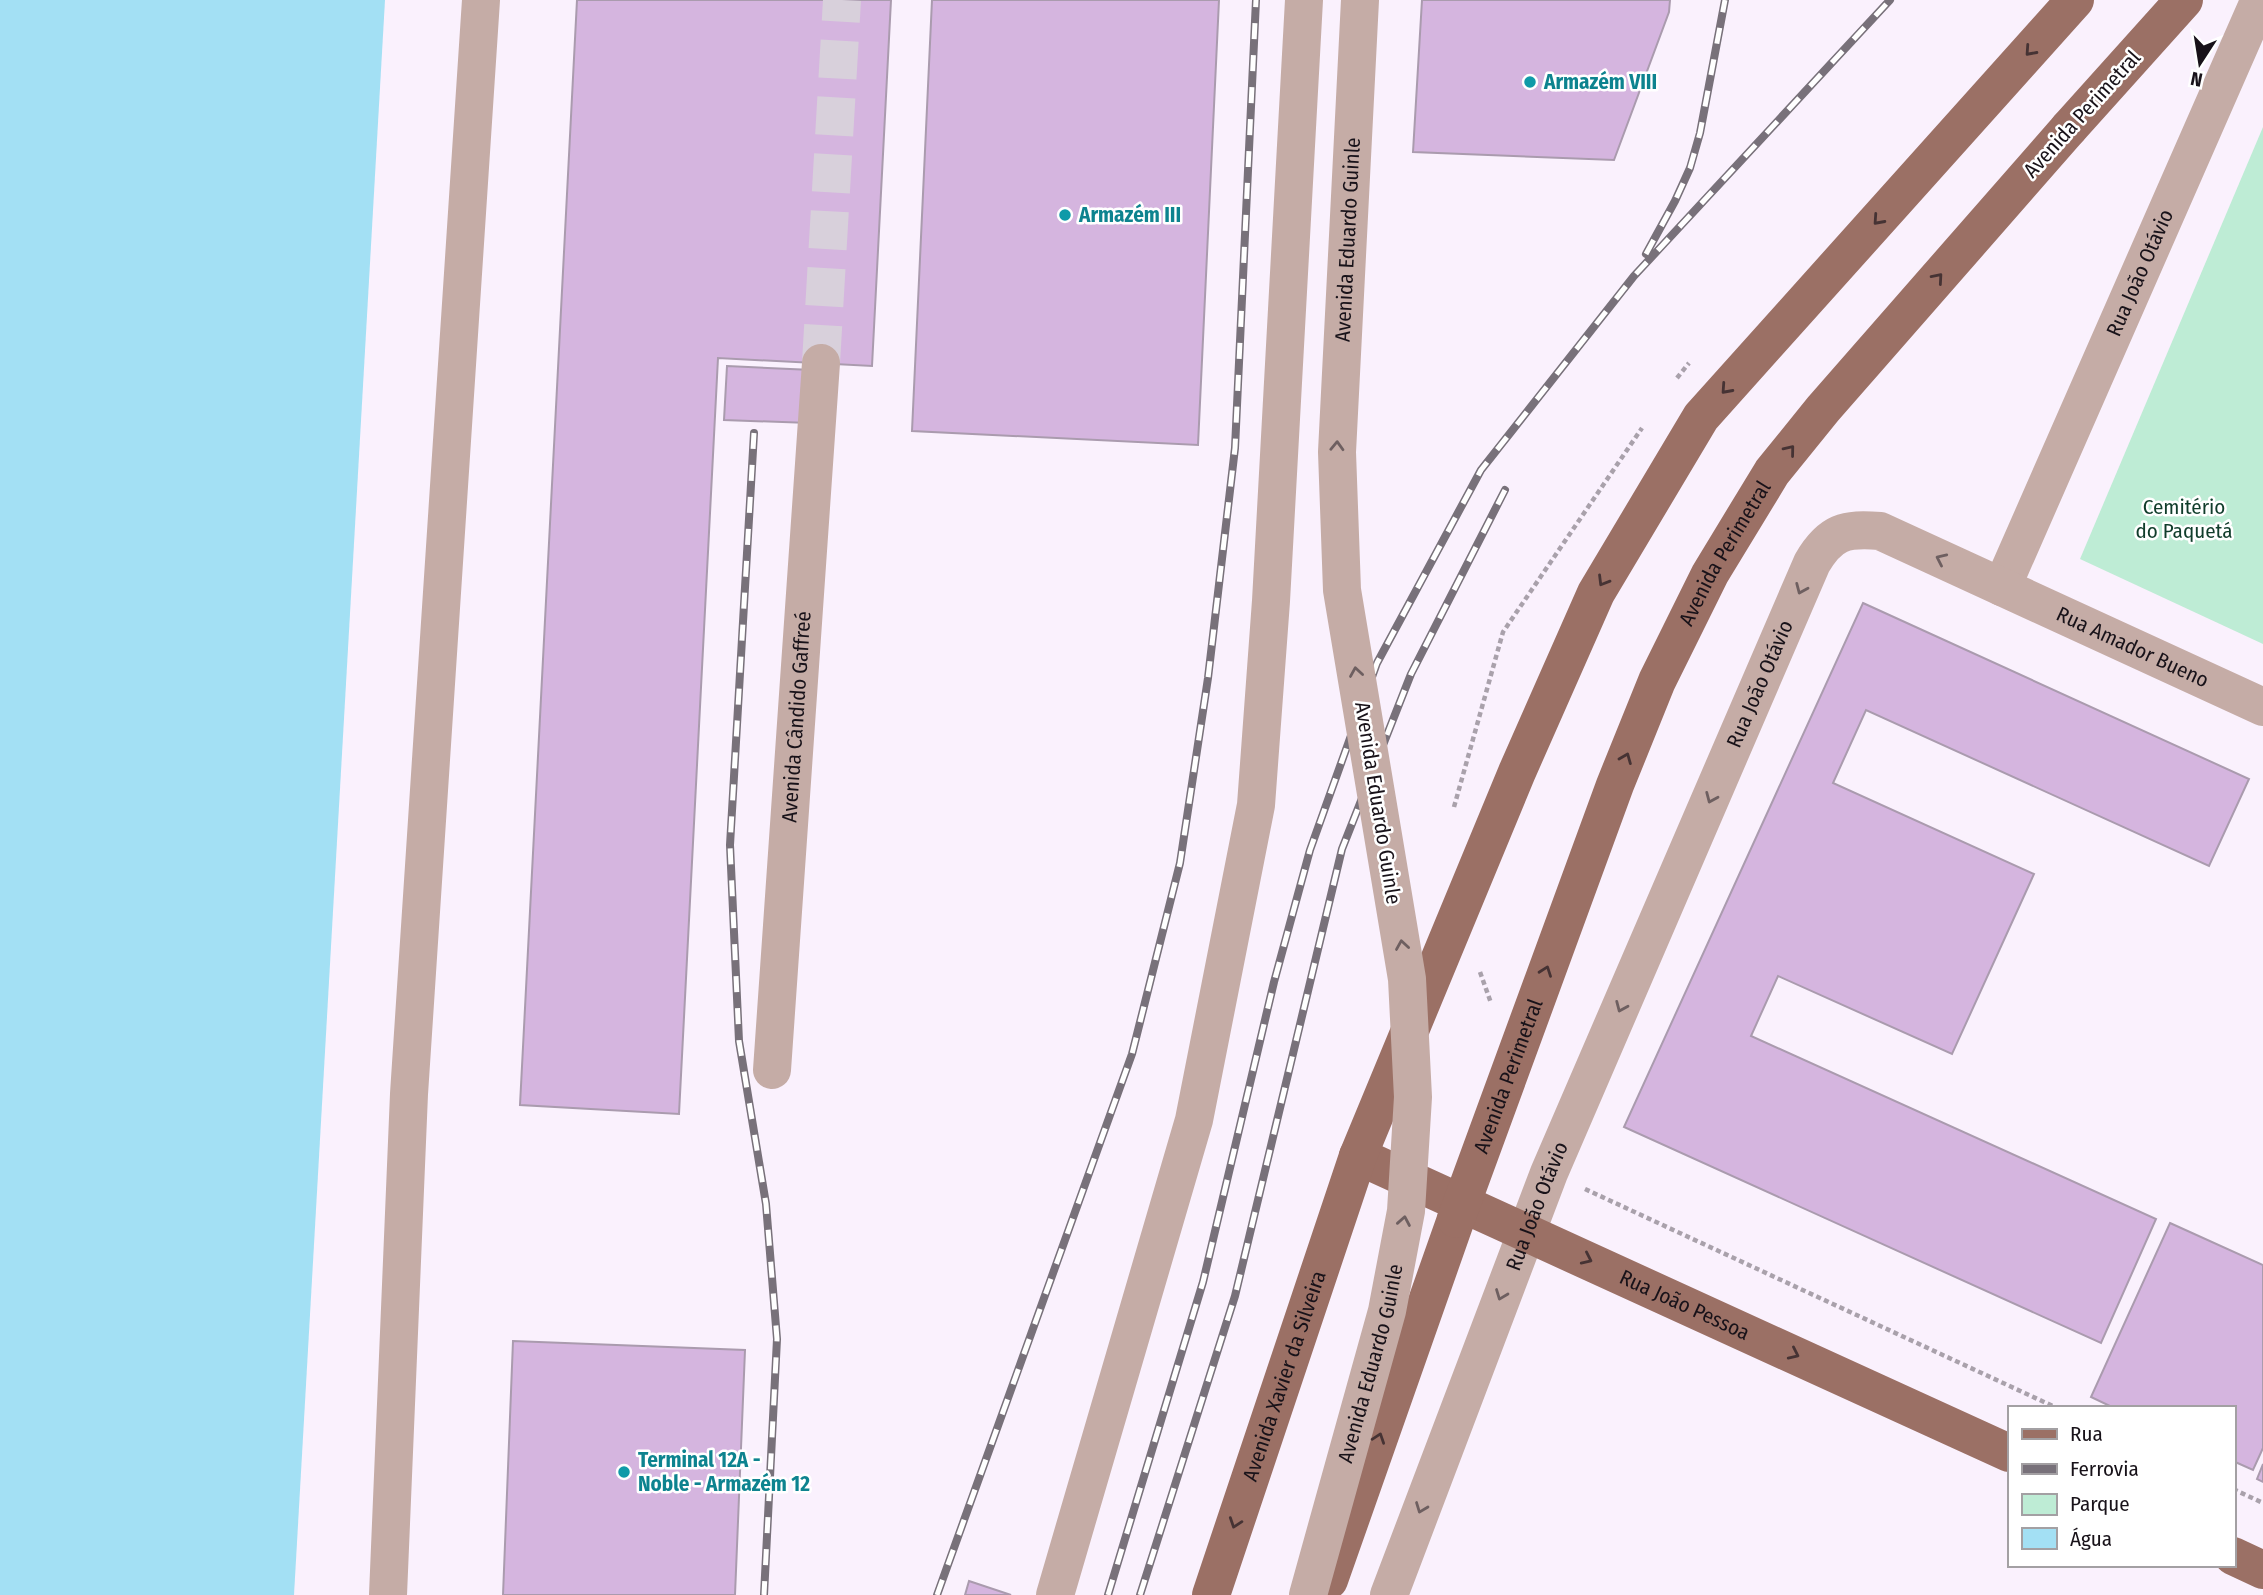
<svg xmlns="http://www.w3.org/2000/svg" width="2263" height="1595" font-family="'Fira Sans Condensed',sans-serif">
<rect width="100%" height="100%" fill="#faf1fd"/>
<path fill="#beecd5" d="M2263 127V644L2080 559Z"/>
<path fill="#a3e0f4" d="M0 0H385L294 1595H0Z"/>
<path fill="#d5b5df" stroke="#aa9bae" stroke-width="2" d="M577 0H891L872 366 718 358 679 1114 520 1105Z
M932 0H1219L1198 445 912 431Z
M1422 0H1670L1669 12 1614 160 1413 152Z
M727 366 812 370 809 423 724 420Z
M1863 603 2249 779 2209 866 1866 710 1833 783 2034 874 1952 1054 1778 976 1751 1036 2156 1219 2101 1343 1624 1127Z
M2170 1223 2263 1265V1448L2253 1470 2233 1461V1408H2114L2091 1397Z
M513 1341 745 1350 735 1595H503Z
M2263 1464V1482L2257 1479Z
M969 1581 1011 1595H965Z"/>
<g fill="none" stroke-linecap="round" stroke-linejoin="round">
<path stroke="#d8d0db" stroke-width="38" stroke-dasharray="38 19" stroke-linecap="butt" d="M821 363 842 0"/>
<path stroke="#a9a1ab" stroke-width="4.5" stroke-dasharray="5 3.5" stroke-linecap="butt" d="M1677 378 1689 363
M1454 807 1503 632 1642 428
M1480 972 1491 1003
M1585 1189 2057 1408
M2233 1489 2263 1503"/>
<g stroke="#c5aca6" stroke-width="38">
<path id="s1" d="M2002 587 2257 6"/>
<path id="s2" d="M772 1070 821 363"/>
<path d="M388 1595 409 1094 481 0"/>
<path d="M1055 1595 1194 1120 1256 805 1271 601 1304 0"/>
<path id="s3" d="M1389 1595 1549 1173 1812 563C1830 532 1845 528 1880 531L2263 707"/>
</g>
<g stroke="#9b7065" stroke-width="38">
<path d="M2069 128 2184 0"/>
<path id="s4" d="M1358 1156 2009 1453"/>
<path d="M2233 1556 2263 1570"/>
<path d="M1329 1580 1456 1219"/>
<path id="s5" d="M1211 1595 1358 1156 1517 772 1596 593 1701 417 2075 0"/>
</g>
<g stroke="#78717a" stroke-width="8">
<path id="rail" d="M1646 254 1675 201 1690 168 1700 133 1725 0
M754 433 730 845 739 1041 766 1204 777 1339 764 1595
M937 1595 1132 1054 1180 863 1208 678 1235 448 1256 0
M1108 1595 1203 1282 1274 982 1310 850 1377 663 1481 470 1634 276 1890 0
M1140 1595 1235 1296 1342 849 1411 674 1505 490"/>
</g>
<use href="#rail" stroke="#fff" stroke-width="5" stroke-dasharray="16" stroke-linecap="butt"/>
<path stroke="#c5aca6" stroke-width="38" id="s6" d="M1308 1595 1387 1311 1406 1211 1413 1097 1407 979 1342 590 1337 452 1360 0"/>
<path stroke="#9b7065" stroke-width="38" id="s7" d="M1456 1219 1615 785 1657 681 1710 574 1772 472 1823 409 2069 128"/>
</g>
<defs><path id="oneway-chevron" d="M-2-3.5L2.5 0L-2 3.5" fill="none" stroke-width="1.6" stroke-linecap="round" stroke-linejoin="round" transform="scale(1.75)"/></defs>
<g stroke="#463334">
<use href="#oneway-chevron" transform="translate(2030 51) rotate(132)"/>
<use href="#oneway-chevron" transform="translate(1878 220) rotate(132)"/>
<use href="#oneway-chevron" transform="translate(1938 278) rotate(-49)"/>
<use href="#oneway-chevron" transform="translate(1726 389) rotate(132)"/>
<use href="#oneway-chevron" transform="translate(1790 450) rotate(-51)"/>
<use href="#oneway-chevron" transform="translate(1603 581) rotate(121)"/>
<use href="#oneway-chevron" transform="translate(1626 758) rotate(-68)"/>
<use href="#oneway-chevron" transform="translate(1546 971) rotate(-70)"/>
<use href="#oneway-chevron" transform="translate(1587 1259) rotate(25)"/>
<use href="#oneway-chevron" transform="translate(1794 1354) rotate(25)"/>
<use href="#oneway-chevron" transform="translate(1379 1438) rotate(-71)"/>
<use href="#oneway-chevron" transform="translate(1235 1523) rotate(109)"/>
</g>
<g stroke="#6e5f60">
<use href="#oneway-chevron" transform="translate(1337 446) rotate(-88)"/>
<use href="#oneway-chevron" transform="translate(1941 559) rotate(-155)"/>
<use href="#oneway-chevron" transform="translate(1801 589) rotate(113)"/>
<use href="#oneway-chevron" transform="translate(1356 672) rotate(-99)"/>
<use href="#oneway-chevron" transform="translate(1711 798) rotate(113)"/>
<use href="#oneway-chevron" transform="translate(1402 945) rotate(-99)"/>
<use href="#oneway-chevron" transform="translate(1621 1007) rotate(113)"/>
<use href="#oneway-chevron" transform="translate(1404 1221) rotate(-80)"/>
<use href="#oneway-chevron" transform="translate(1501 1295) rotate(111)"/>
<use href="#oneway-chevron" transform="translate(1421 1508) rotate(111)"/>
</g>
<g fill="#0f9aa8" stroke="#fff" stroke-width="2.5">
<circle cx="1530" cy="82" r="7"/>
<circle cx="1065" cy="215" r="7"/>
<circle cx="624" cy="1472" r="7"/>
</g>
<g text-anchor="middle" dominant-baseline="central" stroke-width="5" stroke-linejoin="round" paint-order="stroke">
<g font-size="21" font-weight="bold" fill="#0d838f" stroke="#fff" text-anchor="start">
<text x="1544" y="82">Armazém VIII</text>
<text x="1079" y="215">Armazém III</text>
<text x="638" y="1460">Terminal 12A -<tspan x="638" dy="24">Noble - Armazém 12</tspan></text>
</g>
<g font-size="21" fill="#181219" stroke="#fff">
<text transform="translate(2082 114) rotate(-48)">Avenida Perimetral</text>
<text stroke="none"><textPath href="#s6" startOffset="1374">Avenida Eduardo Guinle</textPath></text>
<text stroke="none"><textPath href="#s1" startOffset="343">Rua João Otávio</textPath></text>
<text stroke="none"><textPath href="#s7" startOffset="719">Avenida Perimetral</textPath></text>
<text stroke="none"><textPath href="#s3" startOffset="1475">Rua Amador Bueno</textPath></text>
<text stroke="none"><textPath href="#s3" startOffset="984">Rua João Otávio</textPath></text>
<text stroke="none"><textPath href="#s2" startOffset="354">Avenida Cândido Gaffreé</textPath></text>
<text transform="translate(1378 803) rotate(81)">Avenida Eduardo Guinle</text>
<text stroke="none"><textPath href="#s7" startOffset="152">Avenida Perimetral</textPath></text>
<text stroke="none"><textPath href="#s3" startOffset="416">Rua João Otávio</textPath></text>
<text stroke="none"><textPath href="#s4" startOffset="359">Rua João Pessoa</textPath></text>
<text stroke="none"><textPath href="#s6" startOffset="240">Avenida Eduardo Guinle</textPath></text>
<text stroke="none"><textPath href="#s5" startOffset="231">Avenida Xavier da Silveira</textPath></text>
</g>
<g font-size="21" fill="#103d2b" stroke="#fff">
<text x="2184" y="507">Cemitério<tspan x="2184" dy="24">do Paquetá</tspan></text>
</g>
</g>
<rect x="2008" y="1406" width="228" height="161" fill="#ffffff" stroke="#a3a0a3" stroke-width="2"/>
<rect x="2022" y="1429" width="35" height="10" fill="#9b7065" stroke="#a3a0a3" stroke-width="2"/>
<text x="2070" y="1441" font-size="21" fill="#181219">Rua</text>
<rect x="2022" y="1464" width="35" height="10" fill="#78717a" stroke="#a3a0a3" stroke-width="2"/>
<text x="2070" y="1476" font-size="21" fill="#181219">Ferrovia</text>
<rect x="2022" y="1494" width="35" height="21" fill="#beecd5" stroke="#a3a0a3" stroke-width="2"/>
<text x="2070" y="1511" font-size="21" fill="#181219">Parque</text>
<rect x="2022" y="1528" width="35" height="21" fill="#a3e0f4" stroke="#a3a0a3" stroke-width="2"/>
<text x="2070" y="1546" font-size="21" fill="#181219">Água</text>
<g transform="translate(2200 63) rotate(192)" stroke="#ffffff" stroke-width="5" paint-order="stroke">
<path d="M0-5L12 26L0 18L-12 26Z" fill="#181219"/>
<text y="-10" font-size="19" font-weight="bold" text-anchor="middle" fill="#181219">N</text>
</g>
</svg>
